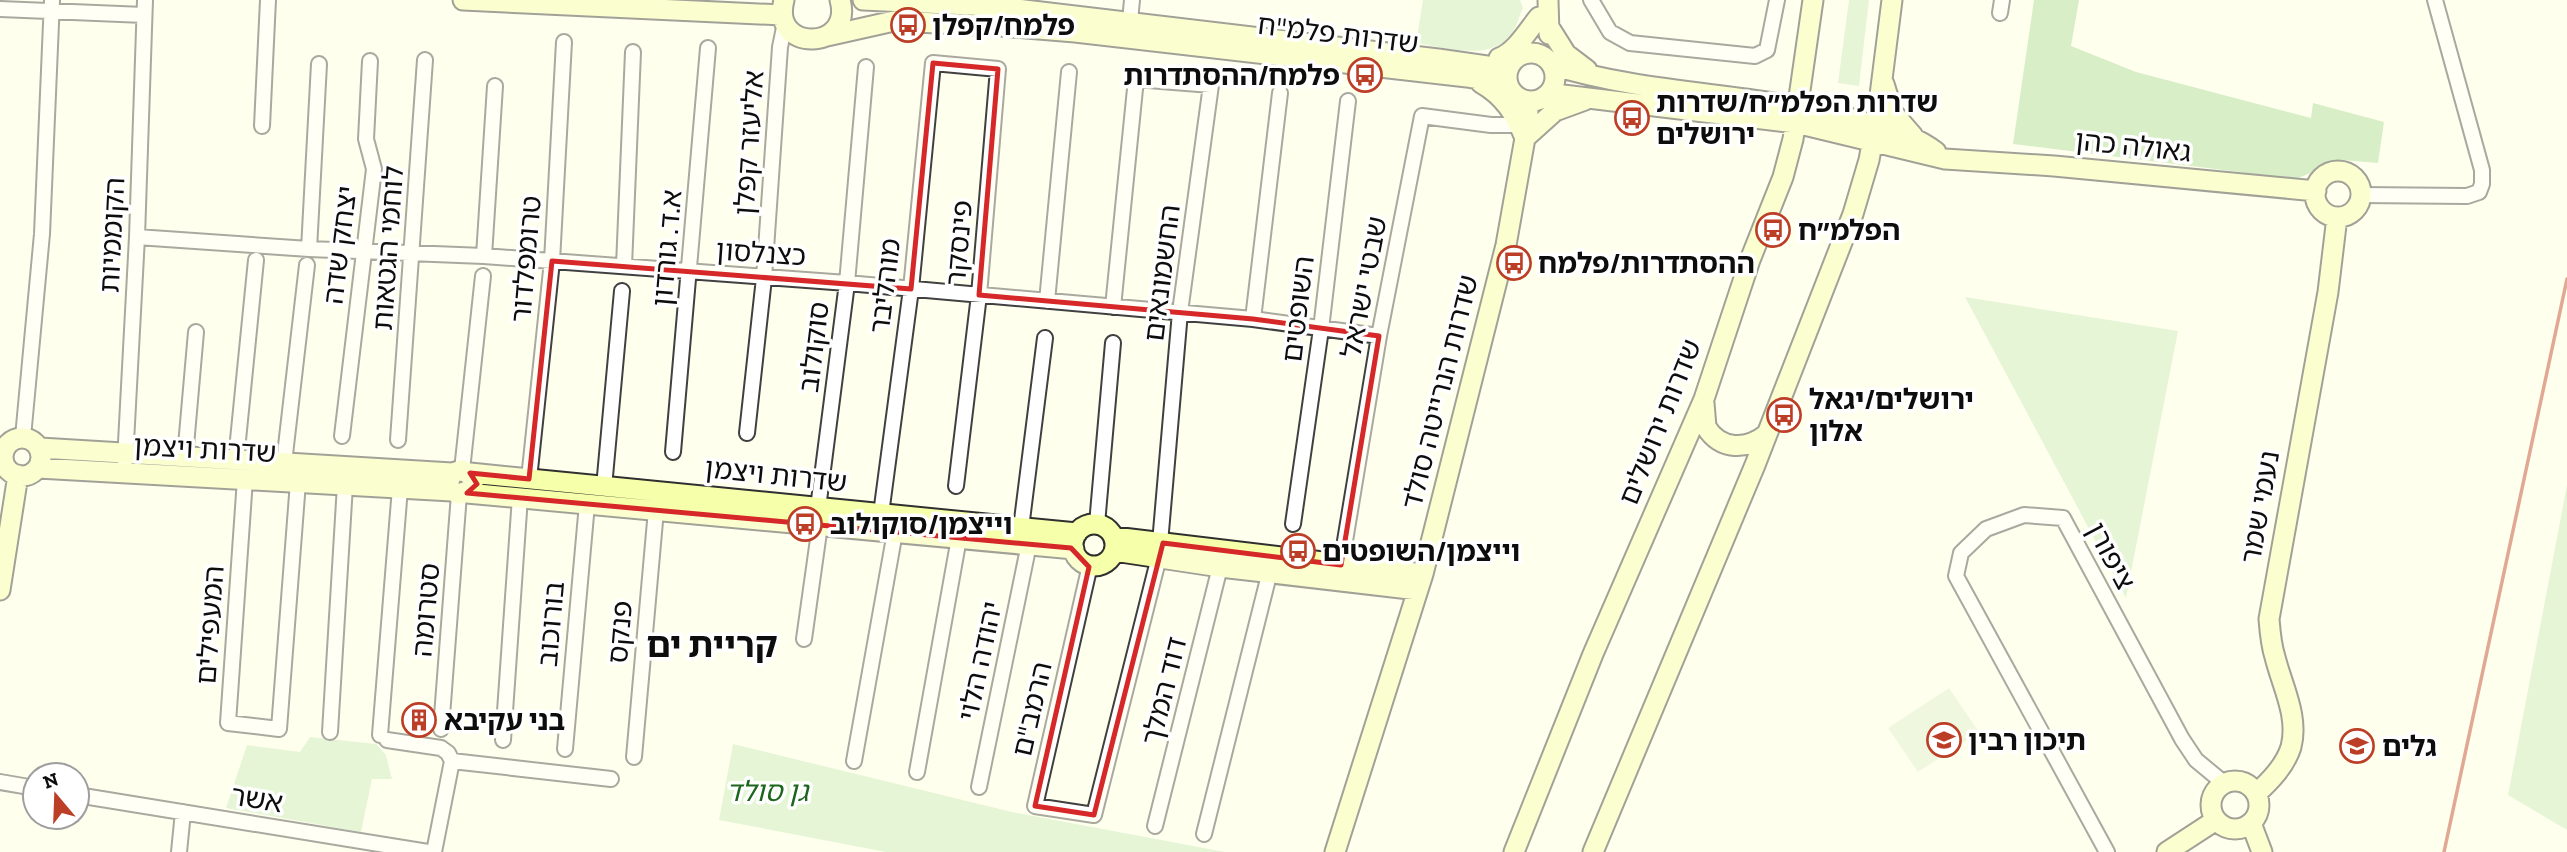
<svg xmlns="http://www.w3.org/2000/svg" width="2567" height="852" font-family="'Zilla Slab','Noto Sans Hebrew',serif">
<rect width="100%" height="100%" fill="#ffe"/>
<path fill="#c7e9b8" d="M1423 0H1520L1523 8C1519 16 1517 26 1512 33 1492 63 1444 47 1416 43Z
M1849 0H1869L1859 86 1838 83Z
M1965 297 2178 331 2126 598Z
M2567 485V830L2508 795Z
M310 737 376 744 386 755 392 779H372L361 832 226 808 247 745 300 752Z
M733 744 1012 812 1225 852H886L719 820Z"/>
<path fill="#a7da97" d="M2034 0H2079L2071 46 2136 72 2311 118 2313 103 2384 122 2378 163 2342 160 2296 179 2013 144Z"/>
<path fill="#dbf0ca" d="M1949 688 1979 732 1918 772 1888 728Z"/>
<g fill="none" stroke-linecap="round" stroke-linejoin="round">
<g stroke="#404040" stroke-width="18">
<path id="street" d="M1591 0 1610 32 1630 43 1755 56 1767 50 1777 0
M0 9 144 15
M2000 13 2002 0
M1130 21 1132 0
M262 126 268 0
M2361 195 2467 196 2479 192 2482 184V170L2435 0
M137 237 309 249 484 256 847 283 1253 319 1379 336
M309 249 319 64
M484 256 495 86
M624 266 633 52
M1047 301 1069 72
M1113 307 1136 79 1211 85 1180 312 1160 543
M1253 319 1280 93
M747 433 764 278 780 47 785 23
M342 436 374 169 366 139 370 61
M23 437 42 234 52 0
M398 440 425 60
M673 452 708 48
M185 457 196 332
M236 460 256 260
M125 461 137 237 145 0
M284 463 307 265
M462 470 483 276
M245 479 228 723 279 729 298 482
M529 479 552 261 564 42
M604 487 622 291
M818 508 847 283 866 67
M881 514 911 289 933 63 998 69 979 295 956 486
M1097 524 1113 343
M1293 524 1321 329 1348 101
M1021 528 1045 338
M1090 565 1035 806 1094 815 1159 557
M1341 565 1379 336 1422 116 1491 125H1520
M804 639 820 525
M441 729 459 494
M330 732 345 485
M380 735 400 488
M387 740 441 748 448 753 452 761
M503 740 520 497
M565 749 587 504
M634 757 656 510
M854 761 895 532
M917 772 959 538
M0 782 35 788
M979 787 1029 544
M77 795 428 852
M1155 826 1220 567
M1204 834 1270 571
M179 852 183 812
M434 852 452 761 611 779
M2107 852 1956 576 1961 553 1986 529 2024 515 2063 518 2182 739 2196 760 2225 784"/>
</g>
<g stroke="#2f2f2f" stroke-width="23">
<path id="secondary" d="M463 0 782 15
M784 0C770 53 854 51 840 0
M863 0 991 6 1438 59 1508 69
M1548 0 1549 34
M1549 27 1566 54 1587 70
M827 36 894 21 1001 26 1075 32 1467 77 1507 84
M1507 77a24 24 0 1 1 48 0a24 24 0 1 1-48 0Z
M1499 58C1516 52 1528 30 1539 17
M1552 65C1655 97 1765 92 1867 123 1891 130 1916 136 1936 152
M1481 83C1504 96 1515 114 1525 138L1555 111 1585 100
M1884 84 1893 113 1913 136
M1547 95H1563L1796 123 1945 159 2054 166 2316 191
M2315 194a23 23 0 1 1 46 0a23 23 0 1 1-46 0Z
M1704 403 1706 427C1721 451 1747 450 1767 434
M3 457a19 19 0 1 1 38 0a19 19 0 1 1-38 0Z
M40 448 452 473 462 470 472 476 473 484 470 490 459 494 452 491 448 484 452 473
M38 468 452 491
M470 473 1077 533
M467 493 1074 549
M1073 545a21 21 0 1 1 42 0a21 21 0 1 1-42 0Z
M1114 537 1423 574
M1114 551 1220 567 1418 590
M0 590 18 475
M2211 805a24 24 0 1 1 48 0a24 24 0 1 1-48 0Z
M2256 794C2270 781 2285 766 2291 747 2299 716 2282 686 2275 657 2271 645 2270 632 2269 619L2328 292 2337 217
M2251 823 2262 852
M1335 852 1423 574 1506 245 1525 138 1529 102
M1514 852 1593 654 1704 399 1750 260 1783 177 1793 139 1813 0
M1593 852 1755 465 1853 214 1869 160 1878 111 1892 0
M2167 852 2216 820"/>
</g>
<use href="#street" stroke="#fff" stroke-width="14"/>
<use href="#secondary" stroke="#f6ffa9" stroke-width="19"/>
<path stroke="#bd3e26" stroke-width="3.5" d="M2444 852 2567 279"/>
</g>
<path d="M0 0H2567V852H0ZM933 63 998 69 979 295 1253 319 1379 336 1341 565 1163 543 1094 815 1035 806 1089 567 1071 548 467 493 477 484 470 473 529 479 552 261 911 289Z" fill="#ffe" fill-opacity=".55" fill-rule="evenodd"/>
<path fill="none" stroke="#d62828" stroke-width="5" stroke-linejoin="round" d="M933 63 998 69 979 295 1253 319 1379 336 1341 565 1163 543 1094 815 1035 806 1089 567 1071 548 467 493 477 484 470 473 529 479 552 261 911 289Z"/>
<defs>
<g id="bus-ring" transform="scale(1.75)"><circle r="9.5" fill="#fff" stroke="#bd3e26" stroke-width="1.5"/><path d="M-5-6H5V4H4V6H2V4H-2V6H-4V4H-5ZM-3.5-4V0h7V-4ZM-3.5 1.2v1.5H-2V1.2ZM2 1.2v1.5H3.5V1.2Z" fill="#bd3e26"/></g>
<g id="building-ring" transform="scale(1.75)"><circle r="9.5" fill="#fff" stroke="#bd3e26" stroke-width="1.5"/><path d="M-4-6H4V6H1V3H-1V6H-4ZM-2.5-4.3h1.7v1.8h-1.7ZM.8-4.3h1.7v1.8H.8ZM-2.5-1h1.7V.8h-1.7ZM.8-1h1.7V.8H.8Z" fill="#bd3e26"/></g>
<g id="school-ring" transform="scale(1.75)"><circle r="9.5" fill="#fff" stroke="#bd3e26" stroke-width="1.5"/><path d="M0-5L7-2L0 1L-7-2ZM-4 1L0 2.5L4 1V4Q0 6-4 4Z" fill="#bd3e26"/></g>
</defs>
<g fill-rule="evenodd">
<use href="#bus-ring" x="908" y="25"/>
<use href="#bus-ring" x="1365" y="75"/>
<use href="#bus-ring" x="1632" y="118"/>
<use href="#bus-ring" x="1773" y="230"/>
<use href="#bus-ring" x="1514" y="263"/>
<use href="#bus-ring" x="1784" y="415"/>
<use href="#bus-ring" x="805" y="524"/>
<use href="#bus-ring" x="1298" y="551"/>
<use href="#building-ring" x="419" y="720"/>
<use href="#school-ring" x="1944" y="740"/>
<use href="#school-ring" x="2357" y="746"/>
</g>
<g text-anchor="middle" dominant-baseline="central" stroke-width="7" stroke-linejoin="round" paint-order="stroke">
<g font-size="28" font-weight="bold" fill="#0d0d0d" stroke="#fff" text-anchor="start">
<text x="932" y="25">פלמח/קפלן</text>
<text x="1340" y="75" text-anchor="end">פלמח/ההסתדרות</text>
<text x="1656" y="102">שדרות הפלמ״ח/שדרות<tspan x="1656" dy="32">ירושלים</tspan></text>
<text x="1798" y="230">הפלמ״ח</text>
<text x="1538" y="263">ההסתדרות/פלמח</text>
<text x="1809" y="399">ירושלים/יגאל<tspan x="1809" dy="32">אלון</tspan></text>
<text x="830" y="524">וייצמן/סוקולוב</text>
<text x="1322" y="551">וייצמן/השופטים</text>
<text x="444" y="720">בני עקיבא</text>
<text x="1968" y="740">תיכון רבין</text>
<text x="2382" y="746">גלים</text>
</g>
<g font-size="28" fill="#0d0d0d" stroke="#fff">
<text transform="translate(1338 34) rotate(7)">שדרות פלמ"ח</text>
<text transform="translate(749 143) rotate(-86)">אליעזר קפלן</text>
<text transform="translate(2133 146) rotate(6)">גאולה כהן</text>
<text transform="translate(112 235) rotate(-87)">הקוממיות</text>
<text transform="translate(959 243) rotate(-85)">פינסקר</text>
<text transform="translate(340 245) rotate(-83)">יצחק שדה</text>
<text transform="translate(388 248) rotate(-86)">לוחמי הגטאות</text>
<text transform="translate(667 248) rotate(-85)">א.ד. גורדון</text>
<text transform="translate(761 253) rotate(4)">כצנלסון</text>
<text transform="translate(526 259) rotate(-85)">טרומפלדור</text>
<text transform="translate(1162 273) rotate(-83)">החשמונאים</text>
<text transform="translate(885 286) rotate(-83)">מוהליבר</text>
<text transform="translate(1364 287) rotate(-79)">שבטי ישראל</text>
<text transform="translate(1298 309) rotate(-83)">השופטים</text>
<text transform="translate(814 347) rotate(-83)">סוקולוב</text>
<text transform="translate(1440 392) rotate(-76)">שדרות הנרייטה סולד</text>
<text transform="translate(1660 422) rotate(-68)">שדרות ירושלים</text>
<text transform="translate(205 449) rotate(3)">שדרות ויצמן</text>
<text transform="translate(776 475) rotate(6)">שדרות ויצמן</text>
<text transform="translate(2260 507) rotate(-80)">נעמי שמר</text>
<text transform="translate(2111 556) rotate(62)">ציפורן</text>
<text transform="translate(426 610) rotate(-85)">סטרומה</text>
<text transform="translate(551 624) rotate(-85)">בורוכוב</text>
<text transform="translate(210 625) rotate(-86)">המעפילים</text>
<text transform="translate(620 632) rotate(-85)">פנקס</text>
<text transform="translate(980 661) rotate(-78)">יהודה הלוי</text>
<text transform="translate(1164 691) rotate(-76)">דוד המלך</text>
<text transform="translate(1032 709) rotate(-77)">הרמב"ם</text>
<text transform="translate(257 799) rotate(9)">אשר</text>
</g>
<g font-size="28" font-style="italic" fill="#1e651e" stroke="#fff">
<text x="767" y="791">גן סולד</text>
</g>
<g font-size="35" font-weight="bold" fill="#0d0d0d" stroke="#fff">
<text x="712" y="645">קריית ים</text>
</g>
</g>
<g transform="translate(56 796) rotate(341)"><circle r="33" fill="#ffffff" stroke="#9e9e9e" stroke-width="2"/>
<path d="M0-5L12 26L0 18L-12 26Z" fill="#bd3e26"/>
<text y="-10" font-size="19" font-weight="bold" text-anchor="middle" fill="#0d0d0d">N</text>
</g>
</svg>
